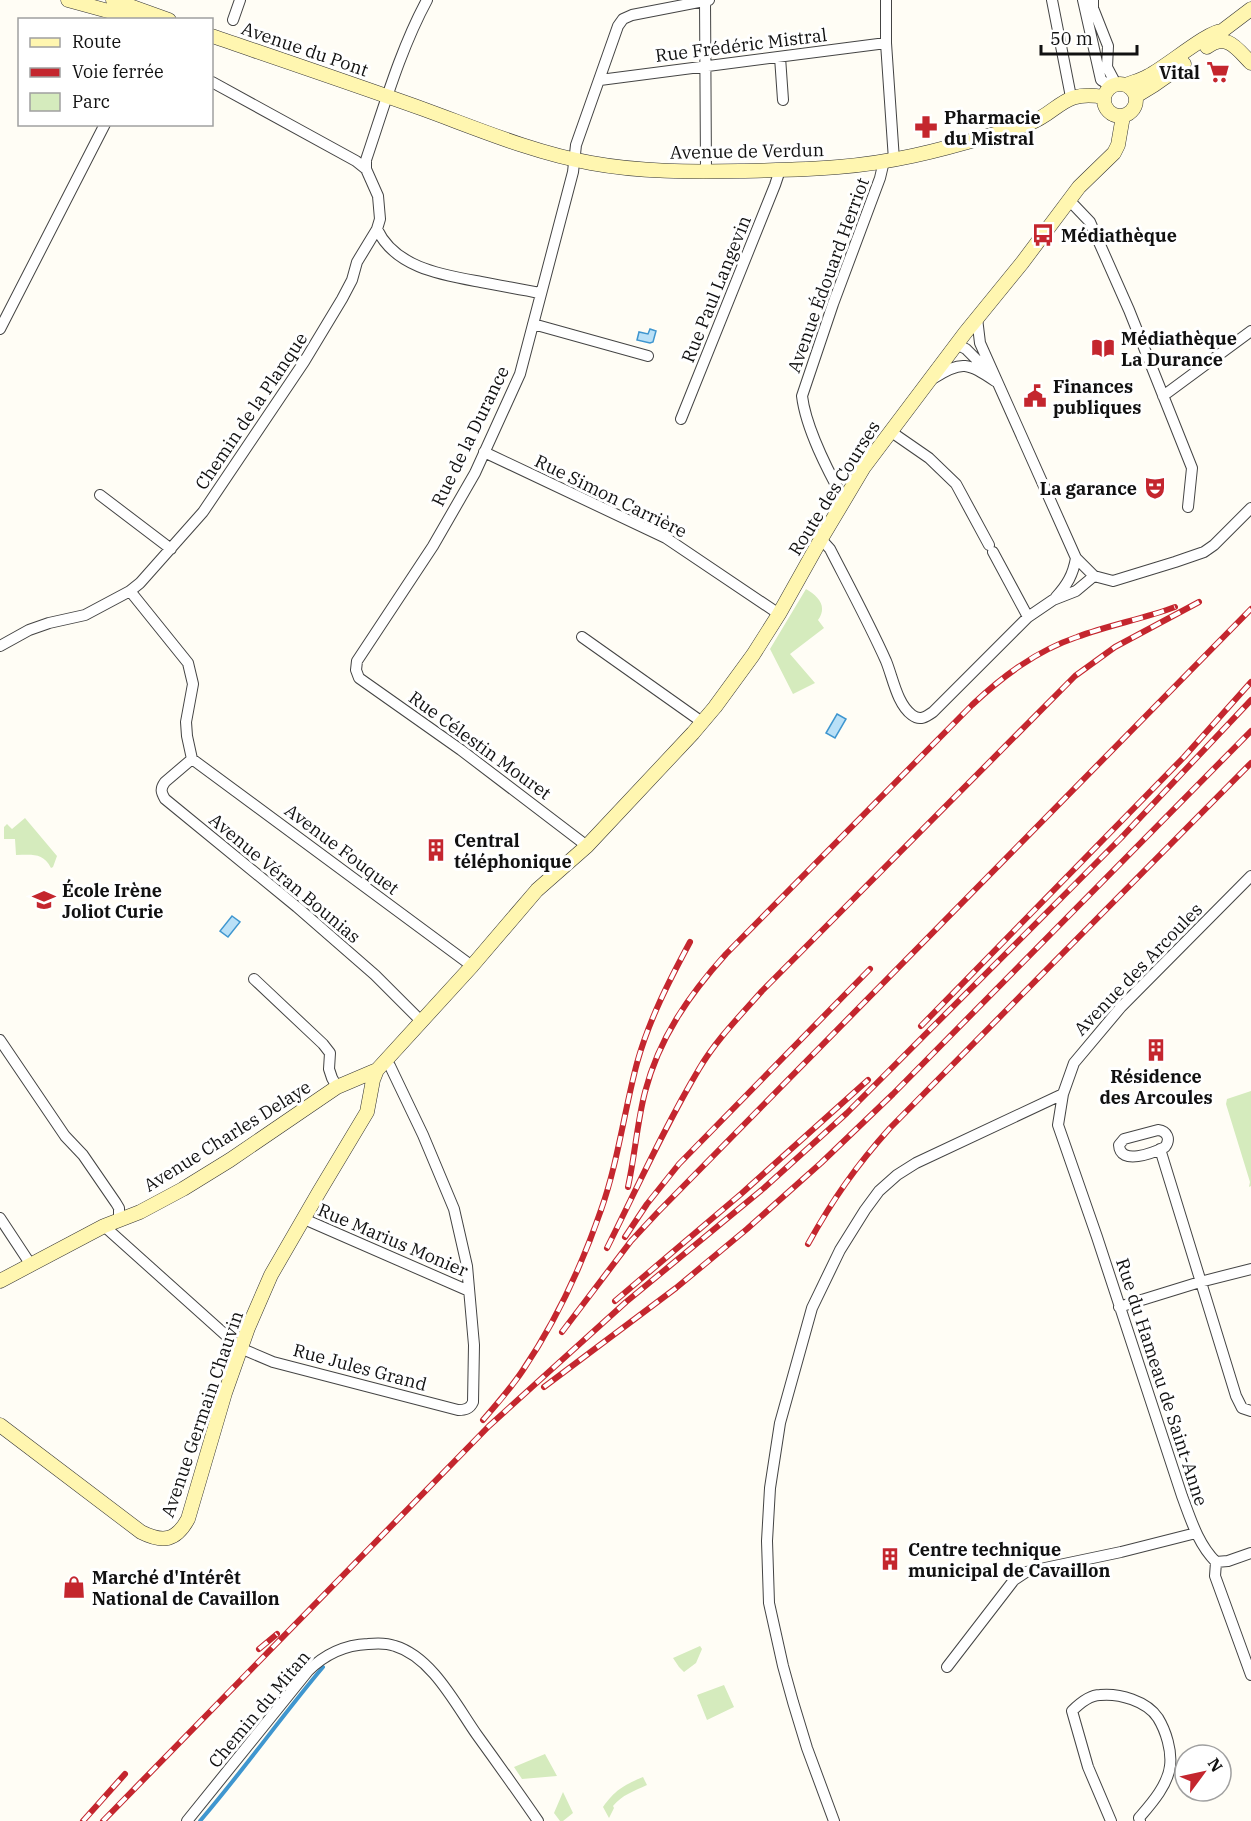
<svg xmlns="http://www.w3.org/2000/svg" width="1251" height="1821" font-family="'IBM Plex Serif',serif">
<rect width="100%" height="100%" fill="#fffdf5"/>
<path fill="#d5ebbd" d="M806 589C818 596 828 606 818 620L824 628 790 654 815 683 793 694 770 649Z
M25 818 57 856 53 867 51 868C43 852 31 855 16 855L15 839H4V827L7 824 12 829Z
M1251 1091V1186L1249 1187 1250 1182 1226 1104 1227 1099Z
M700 1646 702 1649 696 1663 684 1672 679 1667 673 1658Z
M724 1685 734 1707 707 1720 697 1695Z
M545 1754 557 1776 522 1779 514 1767Z
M643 1777 647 1785C634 1791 622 1795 613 1806L614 1808 609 1818 603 1807C615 1790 624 1785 643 1777Z
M563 1792 573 1813 563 1821H560L554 1813Z"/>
<path fill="#b9e0f7" stroke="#3f96cf" stroke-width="1.5" d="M650 329 656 331 653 342 650 343 637 340 639 332 648 334Z
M837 714 846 719 835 738 826 733Z
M232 916 240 922 228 937 220 931Z"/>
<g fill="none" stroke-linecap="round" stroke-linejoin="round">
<path stroke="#3f96cf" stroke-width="4" d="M200 1821C243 1771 281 1717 323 1667"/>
<g stroke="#444" stroke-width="12">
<path id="street" d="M705 0 706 171
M886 0V43L894 160
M1052 0 1071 97
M1083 0 1101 80 1111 86
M1093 0V8L1108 46 1107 67 1116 84
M233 20 240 0
M780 57 783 100
M600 80 886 43
M212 82 356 161 366 169
M1069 200 1090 222 1129 310 1192 468 1188 507
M377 229C395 268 443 275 481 282 501 286 520 289 540 293
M977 318 980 343 1076 558 1094 576 1113 581 1175 562 1204 552 1214 545 1251 508
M533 324 648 356
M0 329 105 124
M956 344 966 349 989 372
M934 378C962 360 968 363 995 381
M1163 396 1251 331
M681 419 775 185 780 170
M890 431 929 458 956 484 989 545
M484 452 666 538 779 614
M100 495 171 549
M844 500C828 471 806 429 802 396L833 304 880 178 884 161
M821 539 830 549C849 586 869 623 886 661 893 678 897 704 912 715 920 721 926 717 933 712L1028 617 1053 600 1076 591 1094 576
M993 552 1028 617
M130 591 188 663 193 684 186 722 187 736 192 759
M1056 597C1067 585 1073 575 1076 558
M582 637 702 722
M0 646 29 630 49 623 85 615 130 591 140 583 203 512 304 362 342 299 352 280 357 262 377 229 380 219 378 196 366 169V160C384 107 400 50 427 0
M192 759 165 782C160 789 161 792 165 799L297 907 375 975 422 1022
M192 759 472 966
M587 846 461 750 359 678 356 670 357 661 433 546 475 473 520 374 573 172 576 145 618 26 623 19 632 15 709 0
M1251 876 1121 1007 1074 1063 1063 1094 1058 1125 1097 1237 1182 1496C1191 1520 1198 1544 1216 1562L1215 1576 1251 1675
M254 979 323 1044 330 1053 329 1069 332 1078 337 1087
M0 1040 65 1136 83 1155 116 1203 119 1208V1221
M1158 1130C1167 1131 1171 1139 1165 1147 1153 1153 1120 1166 1119 1145L1124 1139Z
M1160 1149 1236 1396 1242 1408 1251 1411
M0 1218 31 1265
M304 1219 469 1291
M104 1226 240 1348 273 1362 458 1410C465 1410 470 1409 473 1402L474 1345 467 1266 454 1209 423 1135 390 1066 386 1061
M1119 1307 1200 1282 1251 1269
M1216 1562 1228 1561 1251 1553
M947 1667 1014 1580 1026 1572 1121 1552 1196 1533
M187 1821 308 1671C325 1654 344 1645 368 1644 377 1643 387 1643 395 1646 432 1657 456 1705 477 1735 498 1764 518 1792 538 1821
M834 1821 807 1748 793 1702 783 1666 769 1603 767 1541 770 1488 780 1423 812 1308 840 1250 865 1210 879 1191 897 1175 916 1163 1063 1094
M1111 1821 1088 1767 1072 1711C1079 1704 1090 1695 1100 1695 1119 1693 1147 1701 1158 1718 1166 1731 1172 1751 1170 1766 1168 1785 1151 1804 1139 1818L1140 1821"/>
</g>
<g stroke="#333" stroke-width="15">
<path id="secondary" d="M68 0 141 20
M113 0 169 20
M212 36C282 60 353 84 423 109 478 129 534 153 591 163 640 172 691 172 740 171 773 170 805 170 838 167 890 163 938 151 988 136 1001 132 1015 129 1028 124 1060 112 1062 89 1104 97
M1207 47C1227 32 1237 49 1251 63
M1104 100a16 16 0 1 1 32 0a16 16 0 1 1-32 0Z
M1126 85C1133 82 1141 80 1148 76 1165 68 1208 31 1222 31L1251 9
M1136 96 1154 85 1184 64
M0 1281 104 1226 140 1212 183 1189 230 1160 337 1087 377 1070
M0 1425 141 1532C163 1543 176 1541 188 1519L225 1393 248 1328 271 1275 319 1192 367 1112 373 1080 377 1070 472 966 537 890 587 846 693 733 715 707 753 655 779 614 821 539 864 467 965 333 1022 263 1079 187 1114 153 1118 145 1123 116"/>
</g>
<use href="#street" stroke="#fff" stroke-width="10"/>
<use href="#secondary" stroke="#fff6b0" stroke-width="14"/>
<g stroke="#c4262e" stroke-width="6">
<path id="rail" d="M921 1026 1184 757 1251 682
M628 1187C635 1155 637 1123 645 1092 659 1038 689 995 726 954L972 705C1003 676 1036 651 1077 637 1109 625 1143 619 1175 607
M625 1237 647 1204 679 1164 870 969
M808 1244C833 1199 856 1166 890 1128L1251 763
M607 1248C637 1188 665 1126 699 1069 716 1040 740 1016 762 991L1075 676 1115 647 1199 602
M615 1301 741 1194 868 1080
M562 1332 631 1241 658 1212 1251 609
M544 1387 676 1288 747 1229 821 1163 893 1094 1251 731
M483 1420C497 1404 511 1388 523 1370 556 1321 582 1265 601 1210 618 1162 624 1112 637 1063 649 1020 669 981 690 942
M259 1649 277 1634
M83 1821 125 1774
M103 1821 489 1426 626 1302 764 1188 847 1113 1121 838 1251 700"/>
</g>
<use href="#rail" stroke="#fff" stroke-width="4" stroke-dasharray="11" stroke-linecap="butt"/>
</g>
<defs>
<g id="supermarket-bare" transform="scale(1.8)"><path d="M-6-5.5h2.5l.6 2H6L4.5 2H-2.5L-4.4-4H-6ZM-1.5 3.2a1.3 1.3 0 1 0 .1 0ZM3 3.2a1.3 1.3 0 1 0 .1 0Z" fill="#c4262e" stroke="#fff" stroke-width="2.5" paint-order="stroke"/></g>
<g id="pharmacy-bare" transform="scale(1.8)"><path d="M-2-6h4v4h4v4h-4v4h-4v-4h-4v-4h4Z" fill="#c4262e" stroke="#fff" stroke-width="2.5" paint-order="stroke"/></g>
<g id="bus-bare" transform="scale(1.8)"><path d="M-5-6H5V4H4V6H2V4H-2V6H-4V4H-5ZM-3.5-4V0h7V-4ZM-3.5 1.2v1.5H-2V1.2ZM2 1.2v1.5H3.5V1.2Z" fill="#c4262e" stroke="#fff" stroke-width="2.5" paint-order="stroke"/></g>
<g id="library-bare" transform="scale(1.8)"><path d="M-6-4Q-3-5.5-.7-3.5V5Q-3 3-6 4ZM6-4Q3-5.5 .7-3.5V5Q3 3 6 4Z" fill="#c4262e" stroke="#fff" stroke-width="2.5" paint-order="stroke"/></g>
<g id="civic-bare" transform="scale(1.8)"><path d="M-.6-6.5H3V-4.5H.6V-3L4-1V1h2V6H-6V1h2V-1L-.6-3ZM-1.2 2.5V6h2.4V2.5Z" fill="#c4262e" stroke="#fff" stroke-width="2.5" paint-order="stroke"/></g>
<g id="theatre-bare" transform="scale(1.8)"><path d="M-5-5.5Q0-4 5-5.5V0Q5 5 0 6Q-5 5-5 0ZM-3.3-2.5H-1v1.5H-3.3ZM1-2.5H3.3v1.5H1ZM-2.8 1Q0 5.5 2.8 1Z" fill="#c4262e" stroke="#fff" stroke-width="2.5" paint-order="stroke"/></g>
<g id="building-bare" transform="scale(1.8)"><path d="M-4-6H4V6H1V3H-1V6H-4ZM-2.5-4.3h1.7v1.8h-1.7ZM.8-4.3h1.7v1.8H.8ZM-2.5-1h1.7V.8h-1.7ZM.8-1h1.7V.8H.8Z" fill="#c4262e" stroke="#fff" stroke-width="2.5" paint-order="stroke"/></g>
<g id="school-bare" transform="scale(1.8)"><path d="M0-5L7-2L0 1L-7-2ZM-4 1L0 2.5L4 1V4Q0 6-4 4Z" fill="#c4262e" stroke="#fff" stroke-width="2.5" paint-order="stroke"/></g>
<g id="shop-bare" transform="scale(1.8)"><path d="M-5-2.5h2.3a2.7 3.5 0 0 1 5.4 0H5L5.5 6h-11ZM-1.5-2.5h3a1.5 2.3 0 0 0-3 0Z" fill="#c4262e" stroke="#fff" stroke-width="2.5" paint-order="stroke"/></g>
</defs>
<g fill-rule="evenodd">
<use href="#supermarket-bare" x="1218" y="72"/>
<use href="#pharmacy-bare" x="926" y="127"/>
<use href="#bus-bare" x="1043" y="235"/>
<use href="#library-bare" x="1103" y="348"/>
<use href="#civic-bare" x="1035" y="396"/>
<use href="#theatre-bare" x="1155" y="488"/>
<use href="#building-bare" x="436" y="850"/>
<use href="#school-bare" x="44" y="900"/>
<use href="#building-bare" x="1156" y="1050"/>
<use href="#building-bare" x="890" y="1559"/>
<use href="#shop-bare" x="74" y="1587"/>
</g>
<g text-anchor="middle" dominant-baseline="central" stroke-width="6" stroke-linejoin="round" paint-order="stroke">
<g font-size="18" fill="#111" stroke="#fff">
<text transform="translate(741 45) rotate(-7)">Rue Frédéric Mistral</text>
<text transform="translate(305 49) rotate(19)">Avenue du Pont</text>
<text transform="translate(747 151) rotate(-1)">Avenue de Verdun</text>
<text transform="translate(828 275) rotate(-70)">Avenue Édouard Herriot</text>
<text transform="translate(716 289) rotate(-68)">Rue Paul Langevin</text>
<text transform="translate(251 411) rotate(-56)">Chemin de la Planque</text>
<text transform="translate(470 436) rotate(-64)">Rue de la Durance</text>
<text transform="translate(834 488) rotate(-58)">Route des Courses</text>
<text transform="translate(611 496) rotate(26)">Rue Simon Carrière</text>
<text transform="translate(480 745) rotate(36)">Rue Célestin Mouret</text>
<text transform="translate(342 849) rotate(37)">Avenue Fouquet</text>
<text transform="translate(285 878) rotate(40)">Avenue Véran Bounias</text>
<text transform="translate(1138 969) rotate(-46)">Avenue des Arcoules</text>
<text transform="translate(227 1136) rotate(-32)">Avenue Charles Delaye</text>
<text transform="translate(393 1240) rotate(23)">Rue Marius Monier</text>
<text transform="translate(360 1367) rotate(15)">Rue Jules Grand</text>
<text transform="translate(1162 1382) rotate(72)">Rue du Hameau de Saint-Anne</text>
<text transform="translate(202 1414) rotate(-71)">Avenue Germain Chauvin</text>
<text transform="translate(259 1709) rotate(-50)">Chemin du Mitan</text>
</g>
<g font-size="18" font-weight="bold" fill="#111" stroke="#fff" text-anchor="start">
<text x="1200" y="72" text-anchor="end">Vital</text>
<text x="944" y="117">Pharmacie<tspan x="944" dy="21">du Mistral</tspan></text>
<text x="1061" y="235">Médiathèque</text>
<text x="1121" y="338">Médiathèque<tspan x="1121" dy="21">La Durance</tspan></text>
<text x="1053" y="386">Finances<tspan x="1053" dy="21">publiques</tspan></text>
<text x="1137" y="488" text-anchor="end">La garance</text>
<text x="454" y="840">Central<tspan x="454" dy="21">téléphonique</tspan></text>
<text x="62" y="890">École Irène<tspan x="62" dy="21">Joliot Curie</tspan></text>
<text x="1156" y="1076" text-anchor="middle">Résidence<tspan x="1156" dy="21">des Arcoules</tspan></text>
<text x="908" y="1549">Centre technique<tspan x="908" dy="21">municipal de Cavaillon</tspan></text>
<text x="92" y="1577">Marché d'Intérêt<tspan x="92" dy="21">National de Cavaillon</tspan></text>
</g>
</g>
<rect x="18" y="18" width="195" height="108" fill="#ffffff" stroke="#a0a0a0" stroke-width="1.5"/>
<rect x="30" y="38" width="30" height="9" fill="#fff6b0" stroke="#a0a0a0" stroke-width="1.5"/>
<text x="72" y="48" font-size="18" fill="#111111">Route</text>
<rect x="30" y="68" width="30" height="9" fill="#c4262e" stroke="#a0a0a0" stroke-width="1.5"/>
<text x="72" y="78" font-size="18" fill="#111111">Voie ferrée</text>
<rect x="30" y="93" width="30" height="18" fill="#d5ebbd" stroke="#a0a0a0" stroke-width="1.5"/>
<text x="72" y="108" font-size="18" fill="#111111">Parc</text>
<g transform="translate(1203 1773) rotate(57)"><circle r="28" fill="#ffffff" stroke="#a0a0a0" stroke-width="1.5"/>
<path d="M0-4.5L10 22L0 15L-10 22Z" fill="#c4262e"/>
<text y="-9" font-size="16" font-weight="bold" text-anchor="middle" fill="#111111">N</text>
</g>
<path d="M1041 45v9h96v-9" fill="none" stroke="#111111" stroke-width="3"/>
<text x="1050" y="45" font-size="18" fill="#111111" stroke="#ffffff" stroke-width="4.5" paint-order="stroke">50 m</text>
</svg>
